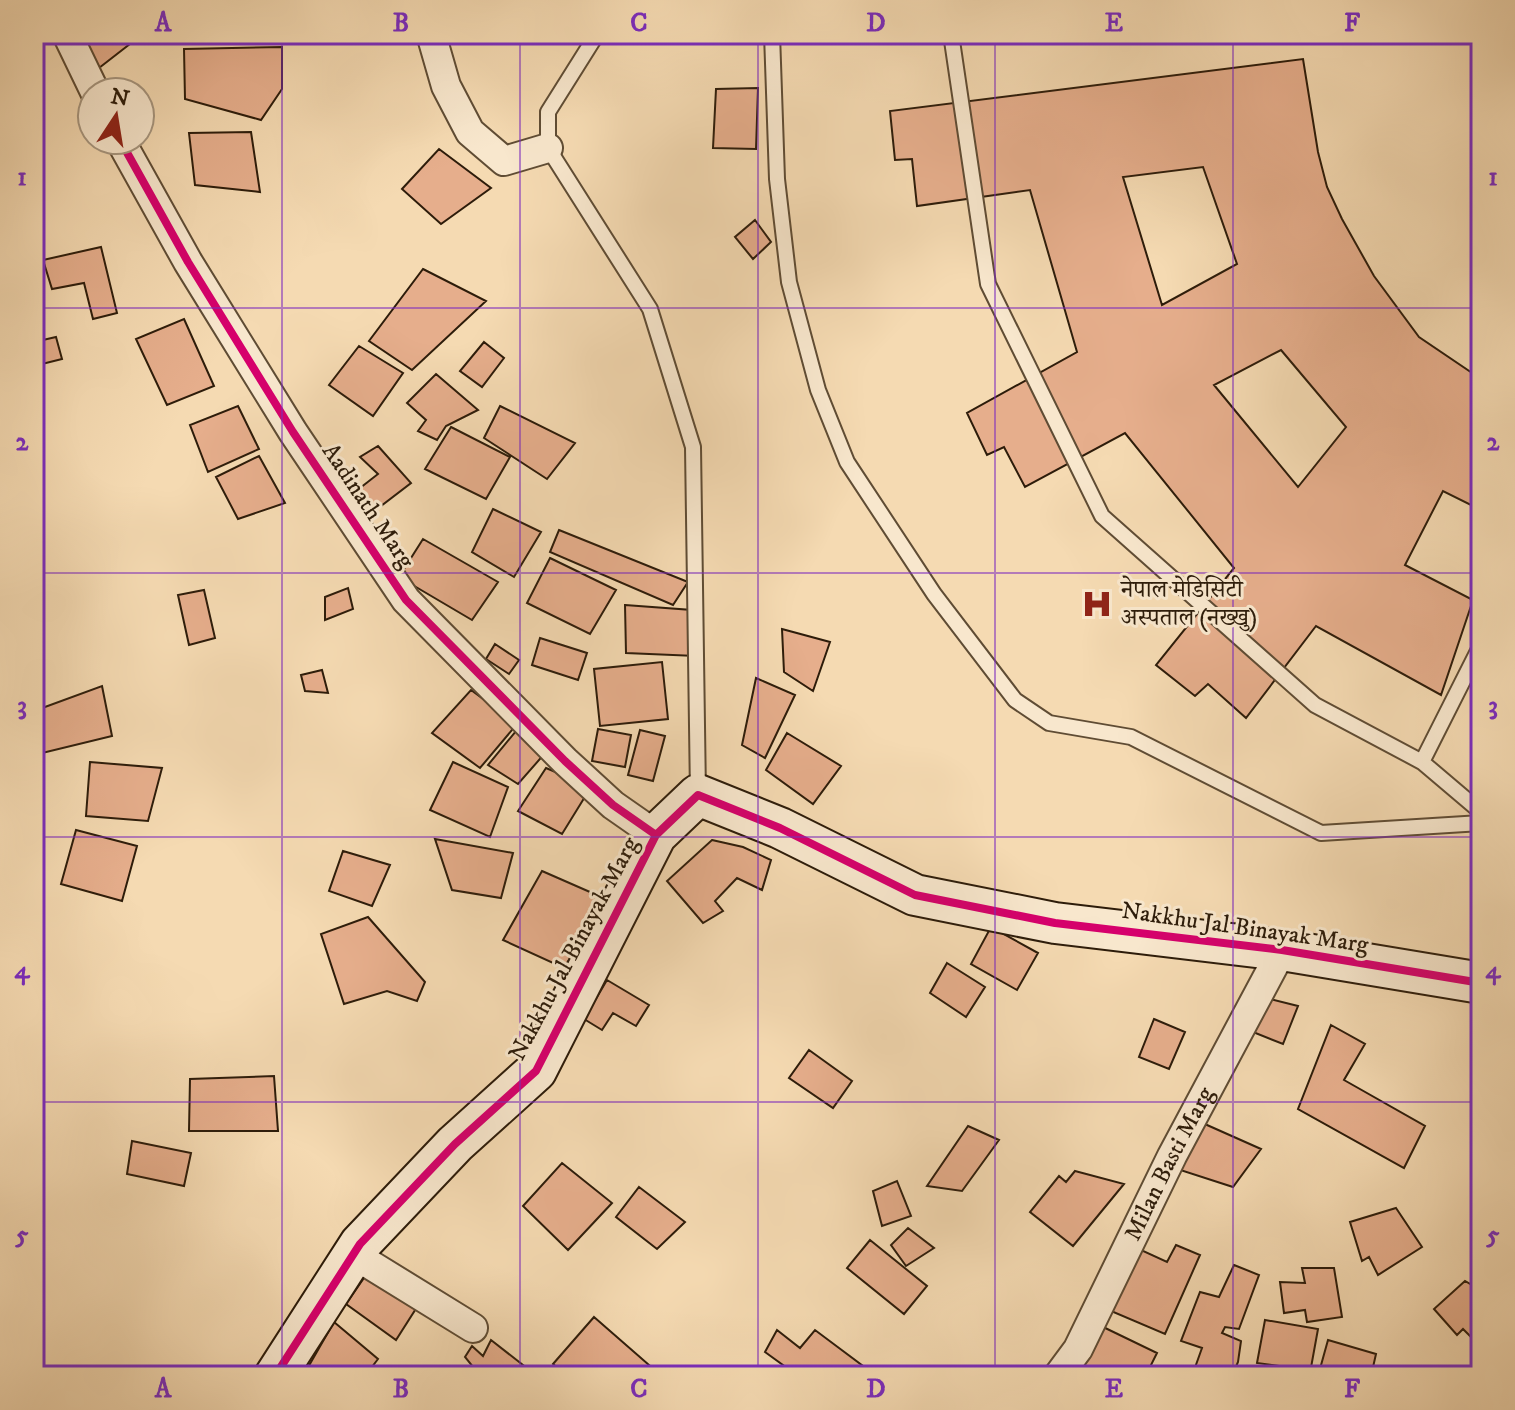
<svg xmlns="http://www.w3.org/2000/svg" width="1515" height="1410" font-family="'IM FELL DW Pica','Noto Serif Devanagari',serif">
<rect width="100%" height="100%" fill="#f5dab2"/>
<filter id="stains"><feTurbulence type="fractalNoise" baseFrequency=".0025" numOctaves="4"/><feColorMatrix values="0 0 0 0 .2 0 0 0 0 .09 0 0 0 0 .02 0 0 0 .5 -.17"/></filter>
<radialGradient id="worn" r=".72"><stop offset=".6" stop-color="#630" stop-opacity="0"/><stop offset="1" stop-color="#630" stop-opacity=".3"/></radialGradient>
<path fill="#e6ae8c" stroke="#2d1c0a" stroke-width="2" fill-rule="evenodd" d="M82 34H131L135 40 99 68Z
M282 47V89L261 120 185 99 184 49Z
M1303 59 1318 152 1327 187 1342 219 1374 276 1419 337 1481 379V510L1443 491 1405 565 1473 600 1441 695 1316 626 1246 718 1208 684 1195 696 1156 665 1234 568 1125 433 1025 487 1004 447 987 455 967 413 1077 352 1030 190 917 206 912 159 895 160 890 111ZM1203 167 1237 264 1162 305 1123 177ZM1281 350 1346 427 1298 487 1214 385Z
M758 88 756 149 713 148 716 89Z
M251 132 260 192 195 185 189 133Z
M439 149 491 188 441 224 402 189Z
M755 220 771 242 753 259 735 237Z
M101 247 117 313 93 319 84 283 52 289 43 260Z
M34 254 43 293 34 295Z
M423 269 486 301 412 370 369 341Z
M184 319 214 386 167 405 136 339Z
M56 337 62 359 34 366V342Z
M484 342 504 358 482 387 460 371Z
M359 346 403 373 373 416 329 385Z
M436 374 478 410 446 426 437 440 418 431 426 420 407 403Z
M238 406 259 449 208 472 190 425Z
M500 406 575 443 547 479 484 438Z
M451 427 510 457 486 499 425 469Z
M378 446 411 483 368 516 346 499 378 474 360 457Z
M259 456 285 503 238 519 216 477Z
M493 509 541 532 514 577 472 552Z
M559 530 688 582 673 605 550 552Z
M423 539 498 582 472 620 399 577Z
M550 558 616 590 590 634 527 603Z
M348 588 353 609 325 620V597Z
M204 590 215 638 189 645 178 595Z
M625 605 692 610 696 656 626 653Z
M782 629 830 642 813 691 784 672Z
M540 638 587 653 578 680 532 665Z
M495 644 519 660 509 674 486 659Z
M662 662 668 719 600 726 594 669Z
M322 670 328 693 305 691 301 675Z
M756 678 795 695 765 758 742 745Z
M102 686 112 736 34 755V711Z
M471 690 517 724 480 768 432 733Z
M598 729 631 735 625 767 592 761Z
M640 730 665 736 653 781 628 775Z
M516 731 546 752 518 784 488 765Z
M787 733 841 766 813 804 766 770Z
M90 762 162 768 148 821 86 816Z
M453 762 508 787 490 837 430 810Z
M546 768 591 787 562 834 518 811Z
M76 830 137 846 122 901 61 884Z
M435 839 513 853 501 898 452 890Z
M712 840 743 847 771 860 762 890 737 878 715 901 723 911 703 923 667 881Z
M343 851 390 865 372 906 329 891Z
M542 871 606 899 564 968 503 940Z
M368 917 425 982 417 1001 387 991 344 1004 321 934Z
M991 927 1038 953 1017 990 971 964Z
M947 963 985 987 966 1017 930 993Z
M607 980 649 1005 636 1026 613 1013 602 1030 584 1019Z
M1262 997 1298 1006 1283 1044 1243 1028Z
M1154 1019 1185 1032 1169 1069 1139 1057Z
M1331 1025 1365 1044 1344 1080 1425 1126 1404 1168 1298 1109Z
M809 1050 852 1081 833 1108 789 1078Z
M274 1076 278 1131H189L190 1079Z
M1198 1121 1261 1149 1233 1187 1174 1168Z
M968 1126 999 1140 962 1191 927 1186Z
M132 1141 191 1153 184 1186 127 1174Z
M562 1163 612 1203 568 1250 523 1206Z
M1075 1171 1124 1184 1073 1246 1030 1212 1059 1176 1066 1182Z
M897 1181 911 1216 882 1226 873 1191Z
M639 1187 685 1222 657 1249 616 1217Z
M1396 1208 1422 1247 1378 1275 1369 1257 1362 1261 1350 1222Z
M908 1228 934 1248 906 1266 891 1245Z
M870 1240 927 1286 904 1314 847 1268Z
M1176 1245 1200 1255 1165 1334 1111 1311 1139 1249 1167 1262Z
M1234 1265 1259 1275 1239 1329 1225 1327 1222 1333 1241 1341 1238 1362 1232 1376H1192L1202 1348 1181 1341 1200 1292 1219 1297Z
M1302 1268H1334L1342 1317 1307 1322 1305 1310 1284 1313 1280 1282 1305 1283Z
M366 1275 417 1307 396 1340 346 1304Z
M1481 1277V1325L1471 1337 1463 1329 1457 1335 1434 1309 1465 1281 1472 1285Z
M594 1317 649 1365 637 1376H567L553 1364Z
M1265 1320 1318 1329 1310 1373 1288 1374 1279 1366 1257 1363Z
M334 1322 378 1359 365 1376H303Z
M1099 1325 1157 1353 1148 1371 1158 1376H1084L1076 1372Z
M777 1330 800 1348 815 1330 867 1369 861 1376H781L787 1368 765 1352Z
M491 1340 537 1376H464L474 1368 465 1357 472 1346 483 1356Z
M1328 1340 1376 1354 1371 1376H1318Z
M34 1349 43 1352 34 1376Z
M1481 1363V1376H1469Z"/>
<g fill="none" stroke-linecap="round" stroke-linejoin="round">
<g stroke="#5f4c34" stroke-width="18">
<path id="lane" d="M597 34 548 112V148L650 309 693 447 698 795
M772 34 777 179 789 282 818 390 847 462 934 594 1015 700 1049 723 1131 737 1321 833 1481 823
M951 34 988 284 1102 516 1315 705 1422 762 1481 812
M1422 762 1481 645"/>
</g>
<g stroke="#5f4c34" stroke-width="32">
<g id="street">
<path d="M67 34 95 92"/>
<path d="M431 34 446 86 470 132 504 161 548 148"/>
<path d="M120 140 188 262 293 432 406 600 565 761 613 805 656 835"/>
<path d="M353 1254 473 1328"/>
<path id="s1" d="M1058 1376 1078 1349 1172 1156 1282 950"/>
</g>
</g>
<g stroke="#2d1c0a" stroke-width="44">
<path id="secondary" d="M275 1376 360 1244 455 1144 536 1071 656 835 698 795 780 828 915 895 1055 923 1282 950 1481 983"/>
</g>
<use href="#lane" stroke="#f8e7cd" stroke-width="14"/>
<use href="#street" stroke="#f8e7cd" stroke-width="28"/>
<use href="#secondary" stroke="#f8e7cd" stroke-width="40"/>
<g stroke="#f8e7cd" stroke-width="13">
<path id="cycleway" d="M120 140 188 262 293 432 406 600 565 761 613 805 656 835
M275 1376 360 1244 455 1144 536 1071 656 835 698 795 780 828 915 895 1055 923 1282 950 1481 983"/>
</g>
<use href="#cycleway" stroke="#d6006c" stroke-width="8"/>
</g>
<path fill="none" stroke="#7b2cbf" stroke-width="2" stroke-opacity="0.55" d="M282 34V1376M520 34V1376M758 34V1376M995 34V1376M1233 34V1376M34 308H1481M34 573H1481M34 837H1481M34 1102H1481"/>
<defs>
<g id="hospital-bare" transform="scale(2.4)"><path d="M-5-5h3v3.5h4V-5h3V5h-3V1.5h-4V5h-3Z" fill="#8f2418" stroke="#f8e7cd" stroke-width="2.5" paint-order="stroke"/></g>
</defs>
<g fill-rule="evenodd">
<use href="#hospital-bare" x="1097" y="604"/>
</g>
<g text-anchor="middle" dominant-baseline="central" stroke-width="6" stroke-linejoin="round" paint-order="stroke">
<g font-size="24" fill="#2d1c0a" stroke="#f8e7cd">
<text transform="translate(368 506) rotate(56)">Aadinath Marg</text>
<text transform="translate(1245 928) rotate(8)">Nakkhu Jal Binayak Marg</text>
<text transform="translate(574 949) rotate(-62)">Nakkhu Jal Binayak Marg</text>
<text stroke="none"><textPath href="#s1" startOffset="240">Milan Basti Marg</textPath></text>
</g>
<g font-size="24" fill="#2d1c0a" stroke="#f8e7cd" text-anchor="start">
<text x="1121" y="590">नेपाल मेडिसिटी<tspan x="1121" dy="28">अस्पताल (नख्खु)</tspan></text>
</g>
</g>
<rect width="1515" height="1410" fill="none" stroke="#f5dab2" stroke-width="88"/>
<g transform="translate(116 116) rotate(12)"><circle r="38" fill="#f8e7cd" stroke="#a7967f" stroke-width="2"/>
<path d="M0-6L14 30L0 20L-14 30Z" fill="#8f2418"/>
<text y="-12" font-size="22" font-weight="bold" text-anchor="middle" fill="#2d1c0a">N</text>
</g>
<rect x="44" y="44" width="1427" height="1322" fill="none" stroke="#7b2cbf" stroke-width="3"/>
<g font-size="26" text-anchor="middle" font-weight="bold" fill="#7b2cbf">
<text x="163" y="31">A</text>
<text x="401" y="31">B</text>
<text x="639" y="31">C</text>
<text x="876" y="31">D</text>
<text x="1114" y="31">E</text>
<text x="1352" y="31">F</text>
<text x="22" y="185">1</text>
<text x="1493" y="185">1</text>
<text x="22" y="450">2</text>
<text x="1493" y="450">2</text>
<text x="22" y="714">3</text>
<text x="1493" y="714">3</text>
<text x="22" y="978">4</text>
<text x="1493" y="978">4</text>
<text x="22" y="1243">5</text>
<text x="1493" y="1243">5</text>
<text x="163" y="1397">A</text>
<text x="401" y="1397">B</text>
<text x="639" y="1397">C</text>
<text x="876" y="1397">D</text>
<text x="1114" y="1397">E</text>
<text x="1352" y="1397">F</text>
</g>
<rect width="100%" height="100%" filter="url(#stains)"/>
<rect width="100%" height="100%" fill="url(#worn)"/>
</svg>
